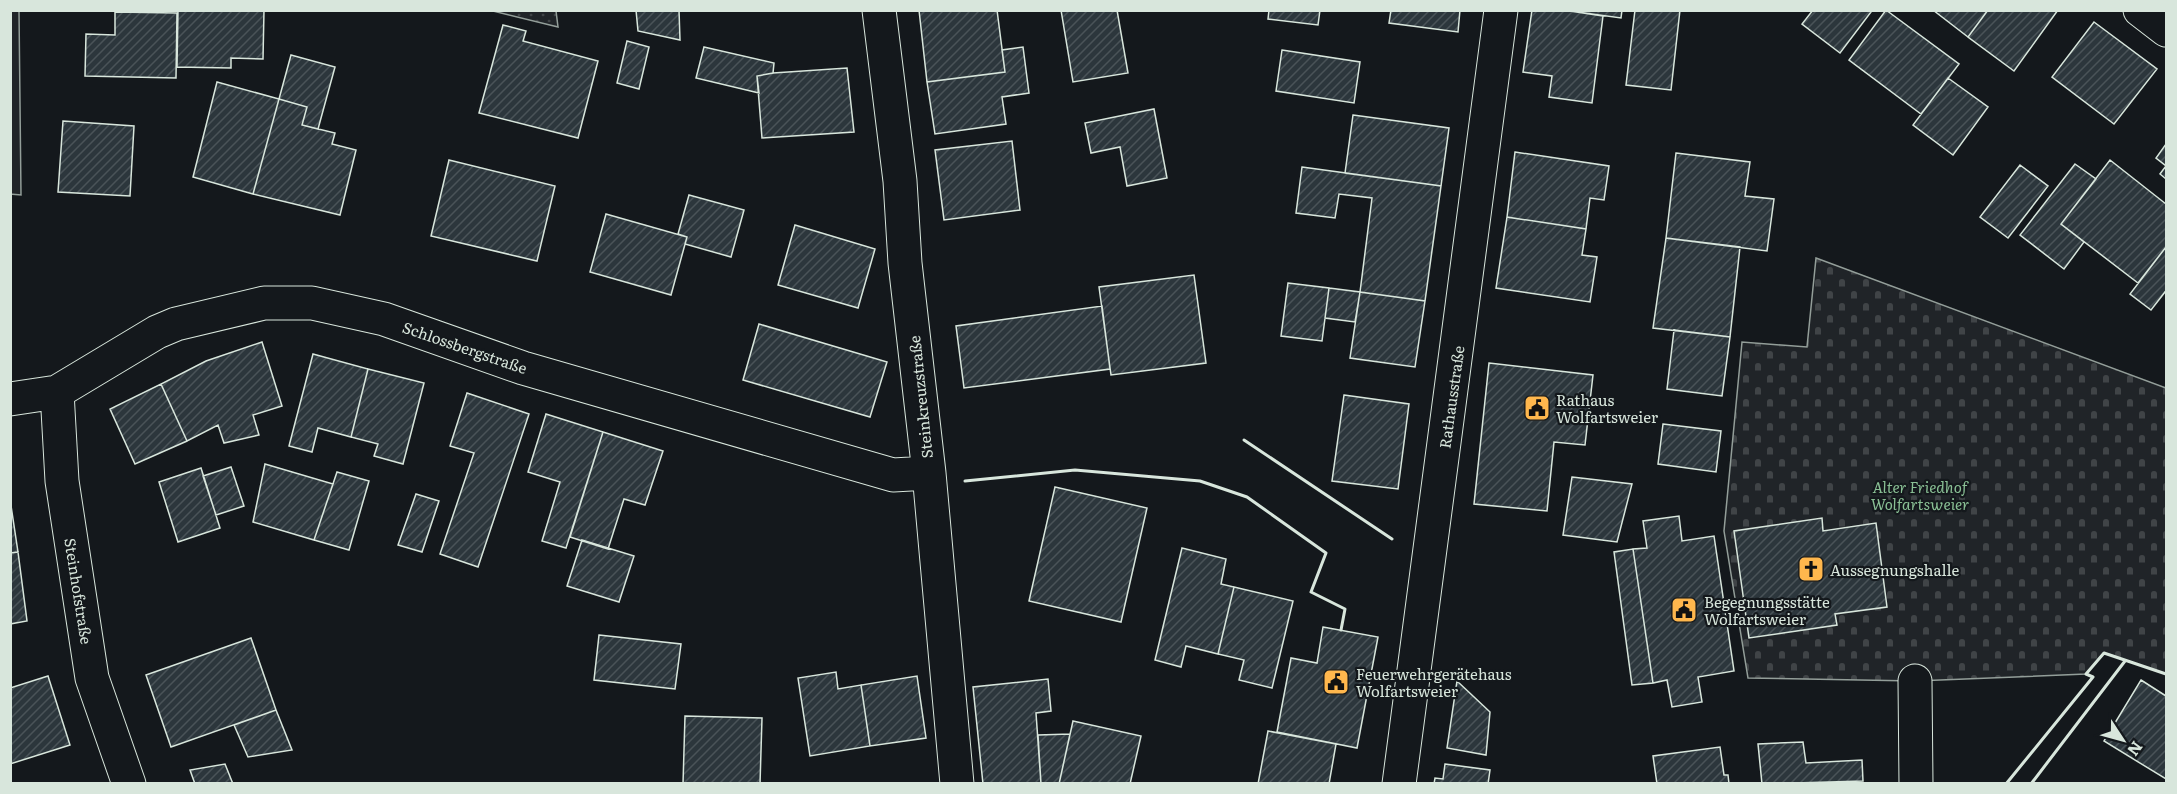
<svg xmlns="http://www.w3.org/2000/svg" width="2177" height="794" font-family="Literata,serif">
<defs>
<pattern id="grass-dots" width="8" height="8" patternUnits="userSpaceOnUse" patternTransform="scale(1.5)"><rect width="8" height="8" fill="#202428"/><path d="M2 2h.1M6 6h.1" fill="none" stroke="#404447" stroke-width="1.8" stroke-linecap="round"/></pattern>
<pattern id="cemetery-stones" width="16" height="16" patternUnits="userSpaceOnUse" patternTransform="scale(1.5)"><rect width="16" height="16" fill="#202428"/><path d="M2 7V4a2 2 0 0 1 4 0v3zM10 15v-3a2 2 0 0 1 4 0v3z" fill="#404447"/></pattern>
<pattern id="building-hatch" width="6" height="6" patternUnits="userSpaceOnUse" patternTransform="scale(1.5)"><rect width="6" height="6" fill="#2c363c"/><path d="M-1 1l2-2M0 6l6-6M5 7l2-2" fill="none" stroke="#4a5358"/></pattern>
</defs>
<rect width="100%" height="100%" fill="#14181c"/>
<path fill="url(#grass-dots)" stroke="#939e99" stroke-width="1.5" d="M493 11H556L558 27Z"/>
<path fill="url(#cemetery-stones)" stroke="#939e99" stroke-width="1.5" d="M1816 258 2166 388V674L2104 653 2086 674 1915 681 1748 678 1724 531 1742 342 1807 347Z"/>
<path fill="#202428" stroke="#939e99" stroke-width="1.5" d="M19 11 21 195 10 194V11Z"/>
<path fill="url(#building-hatch)" stroke="#d8e6dc" stroke-width="1.5" d="M178 10H264L263 59 231 58V68L177 67Z
M636 10H679L680 40 638 31Z
M919 10H997L1005 72 927 82Z
M1061 10H1117L1128 73 1073 82Z
M1269 10H1320L1318 25 1268 19Z
M1460 10 1458 32 1389 23 1391 10Z
M1532 10H1563L1603 16 1592 103 1549 97 1552 76 1523 72Z
M1563 10H1622L1621 18Z
M1635 10H1680L1671 90 1626 85Z
M1813 10H1868L1871 12 1840 53 1802 24Z
M1886 10 1959 64 1921 114 1849 60Z
M1933 10H1988L1968 37Z
M1988 10H2058L2014 71 1968 37Z
M115 12 177 13 176 78 85 76 86 34 115 35Z
M2094 22 2157 69 2114 124 2052 77Z
M503 25 526 31 523 41 598 61 578 138 479 113Z
M627 41 649 47 639 89 617 83Z
M704 47 774 63 773 73 757 76 759 93 696 78Z
M1023 47 1029 93 1002 97 1006 124 935 134 927 82 1005 72 1002 50Z
M1282 50 1360 62 1354 103 1276 91Z
M291 55 335 67 318 129 302 125 307 107 279 99Z
M847 68 854 132 762 138 757 76 773 73Z
M1948 78 1988 107 1953 155 1913 125Z
M217 82 279 99 253 194 193 177Z
M279 99 307 107 302 125 335 133 332 144 356 150 340 215 253 194Z
M1154 109 1167 178 1127 186 1120 147 1091 153 1085 123Z
M1353 115 1449 128 1441 186 1345 173Z
M63 121 134 126 130 196 58 192Z
M1012 141 1020 210 944 220 935 150Z
M2166 144V179L2160 174 2166 166 2156 158Z
M1515 152 1609 166 1604 200 1590 198 1586 229 1507 217Z
M1676 153 1750 162 1745 196 1774 199 1767 251 1666 238Z
M449 160 555 186 537 261 431 236Z
M2110 160 2166 204V247L2138 283 2061 224Z
M2075 164 2096 179 2061 224 2084 242 2064 269 2020 235Z
M2020 165 2048 186 2008 238 1980 217Z
M1302 167 1441 186 1425 301 1360 292 1372 198 1339 194 1335 218 1296 213Z
M689 195 744 210 731 257 685 244 687 237 678 234Z
M606 214 687 237 671 295 590 272Z
M1507 217 1586 229 1582 255 1597 257 1590 302 1496 288Z
M795 225 875 249 858 308 778 285Z
M1666 238 1740 247 1730 337 1653 328Z
M2166 247V294L2165 292 2151 310 2130 294Z
M1194 275 1206 363 1111 375 1099 287Z
M1288 283 1329 288 1322 341 1281 336Z
M1329 288 1360 292 1355 322 1325 318Z
M1360 292 1425 301 1415 367 1350 358Z
M1102 306 1110 369 964 388 956 326Z
M759 324 887 362 870 417 743 380Z
M1674 330 1730 337 1722 396 1667 389Z
M262 342 282 406 253 415 259 435 224 443 218 425 187 441 161 384 206 361Z
M313 354 368 369 351 437 318 428 312 452 289 446Z
M1489 363 1593 375 1585 445 1554 442 1547 511 1474 504Z
M368 369 424 383 403 464 374 456 378 444 351 437Z
M161 384 187 441 135 464 110 409Z
M467 393 529 414 478 567 440 554 474 453 450 446Z
M1344 395 1409 404 1398 489 1332 481Z
M546 414 603 432 566 548 542 541 560 482 528 472Z
M1663 424 1721 431 1716 472 1658 464Z
M603 432 663 451 645 505 624 499 608 549 570 537Z
M265 464 333 484 314 540 253 522Z
M231 467 244 506 216 515 203 476Z
M201 468 220 528 178 542 159 482Z
M337 472 369 481 349 550 314 540Z
M1572 477 1632 484 1617 542 1563 535Z
M1055 487 1147 508 1121 622 1029 601Z
M416 494 439 501 422 552 398 545Z
M10 499 18 552 10 553Z
M1679 516 1682 541 1714 536 1734 671 1698 677 1702 702 1672 707 1667 680 1653 683 1633 549 1647 548 1643 521Z
M1822 518 1823 531 1876 523 1887 607 1835 614 1837 625 1749 638 1734 531Z
M582 540 634 556 619 602 567 586Z
M1182 548 1226 559 1221 584 1234 587 1218 654 1186 646 1181 667 1155 660Z
M1633 549 1653 683 1632 685 1614 552Z
M18 552 27 621 10 624V553Z
M1234 587 1293 601 1272 688 1239 680 1244 660 1218 654Z
M1323 627 1378 637 1357 748 1277 732 1291 658 1317 663Z
M599 635 681 644 675 689 594 680Z
M251 638 276 710 171 747 146 675Z
M836 672 838 689 861 685 870 746 810 756 798 678Z
M48 676 70 745 10 764V688Z
M917 676 926 738 870 746 861 685Z
M1048 679 1051 711 1036 713 1041 784H983L973 687Z
M2141 680 2166 696V779L2104 741Z
M1457 681 1490 712 1486 755 1447 748Z
M276 710 292 750 248 757 234 725Z
M685 716 762 718 760 784H683Z
M1073 721 1141 736 1130 784H1059Z
M1268 731 1336 744 1329 784H1258Z
M1070 734 1059 784H1041L1038 735Z
M1803 742 1806 763 1862 760 1863 781 1762 784 1758 744Z
M1720 747 1724 775H1728L1729 784H1657L1653 756Z
M225 764 233 784H195L190 770Z
M1445 764 1490 770 1488 784H1434L1435 778 1443 779Z"/>
<g fill="none" stroke-linecap="round" stroke-linejoin="round">
<g stroke="#d8e6dc" stroke-width="35">
<path id="minor" d="M879 10 900 181 905 263 929 473 957 784
M2140 10 2166 30
M57 392 62 481 92 678 129 784
M10 399 57 392 157 332 176 324 264 303H312L384 319 523 368 893 475 929 473
M1915 681 1916 784
M1399 784 1501 10"/>
</g>
<use href="#minor" stroke="#14181c" stroke-width="33"/>
<path stroke="#d8e6dc" stroke-width="3" d="M1244 440 1392 539
M965 481 1075 470 1200 481 1247 497 1326 553 1311 592 1345 609 1341 630
M2006 784 2093 677 2086 674 2104 653 2166 674
M2031 784 2125 661"/>
</g>
<defs>
<g id="civic-square" transform="scale(1.35)"><rect x="-9" y="-9" width="18" height="18" rx="4" fill="#ffb74d" stroke="#14181c"/><path d="M-.6-6.5H3V-4.5H.6V-3L4-1V1h2V6H-6V1h2V-1L-.6-3ZM-1.2 2.5V6h2.4V2.5Z" fill="#111"/></g>
<g id="church-square" transform="scale(1.35)"><rect x="-9" y="-9" width="18" height="18" rx="4" fill="#ffb74d" stroke="#14181c"/><path d="M-1.2-6h2.4v3.5h3.3v2.4h-3.3V6h-2.4V-.1h-3.3v-2.4h3.3Z" fill="#111"/></g>
</defs>
<g fill-rule="evenodd">
<use href="#civic-square" x="1537" y="408"/>
<use href="#church-square" x="1811" y="569"/>
<use href="#civic-square" x="1684" y="610"/>
<use href="#civic-square" x="1336" y="682"/>
</g>
<g text-anchor="middle" dominant-baseline="central" stroke-width="4.5" stroke-linejoin="round" paint-order="stroke">
<g font-size="15" fill="#d8e6dc" stroke="#14181c">
<text transform="translate(465 347) rotate(19)">Schlossbergstraße</text>
<text transform="translate(920 397) rotate(-96)">Steinkreuzstraße</text>
<text transform="translate(1451 397) rotate(-82)">Rathausstraße</text>
<text transform="translate(79 591) rotate(81)">Steinhofstraße</text>
</g>
<g font-size="15" fill="#d8e6dc" stroke="#14181c" text-anchor="start">
<text x="1556" y="399">Rathaus<tspan x="1556" dy="17">Wolfartsweier</tspan></text>
<text x="1830" y="569">Aussegnungshalle</text>
<text x="1704" y="601">Begegnungsstätte<tspan x="1704" dy="17">Wolfartsweier</tspan></text>
<text x="1356" y="673">Feuerwehrgerätehaus<tspan x="1356" dy="17">Wolfartsweier</tspan></text>
</g>
<g font-size="15" font-style="italic" fill="#8ac095" stroke="#14181c">
<text x="1920" y="486">Alter Friedhof<tspan x="1920" dy="17">Wolfartsweier</tspan></text>
</g>
</g>
<rect width="2177" height="794" fill="none" stroke="#d8e6dc" stroke-width="24"/>
<g transform="translate(2123 740) rotate(126)" stroke="#14181c" stroke-width="4.5" paint-order="stroke">
<path d="M0-4.5L10 22L0 15L-10 22Z" fill="#d8e6dc"/>
<text y="-9" font-size="16" font-weight="bold" text-anchor="middle" fill="#d8e6dc">N</text>
</g>
</svg>
